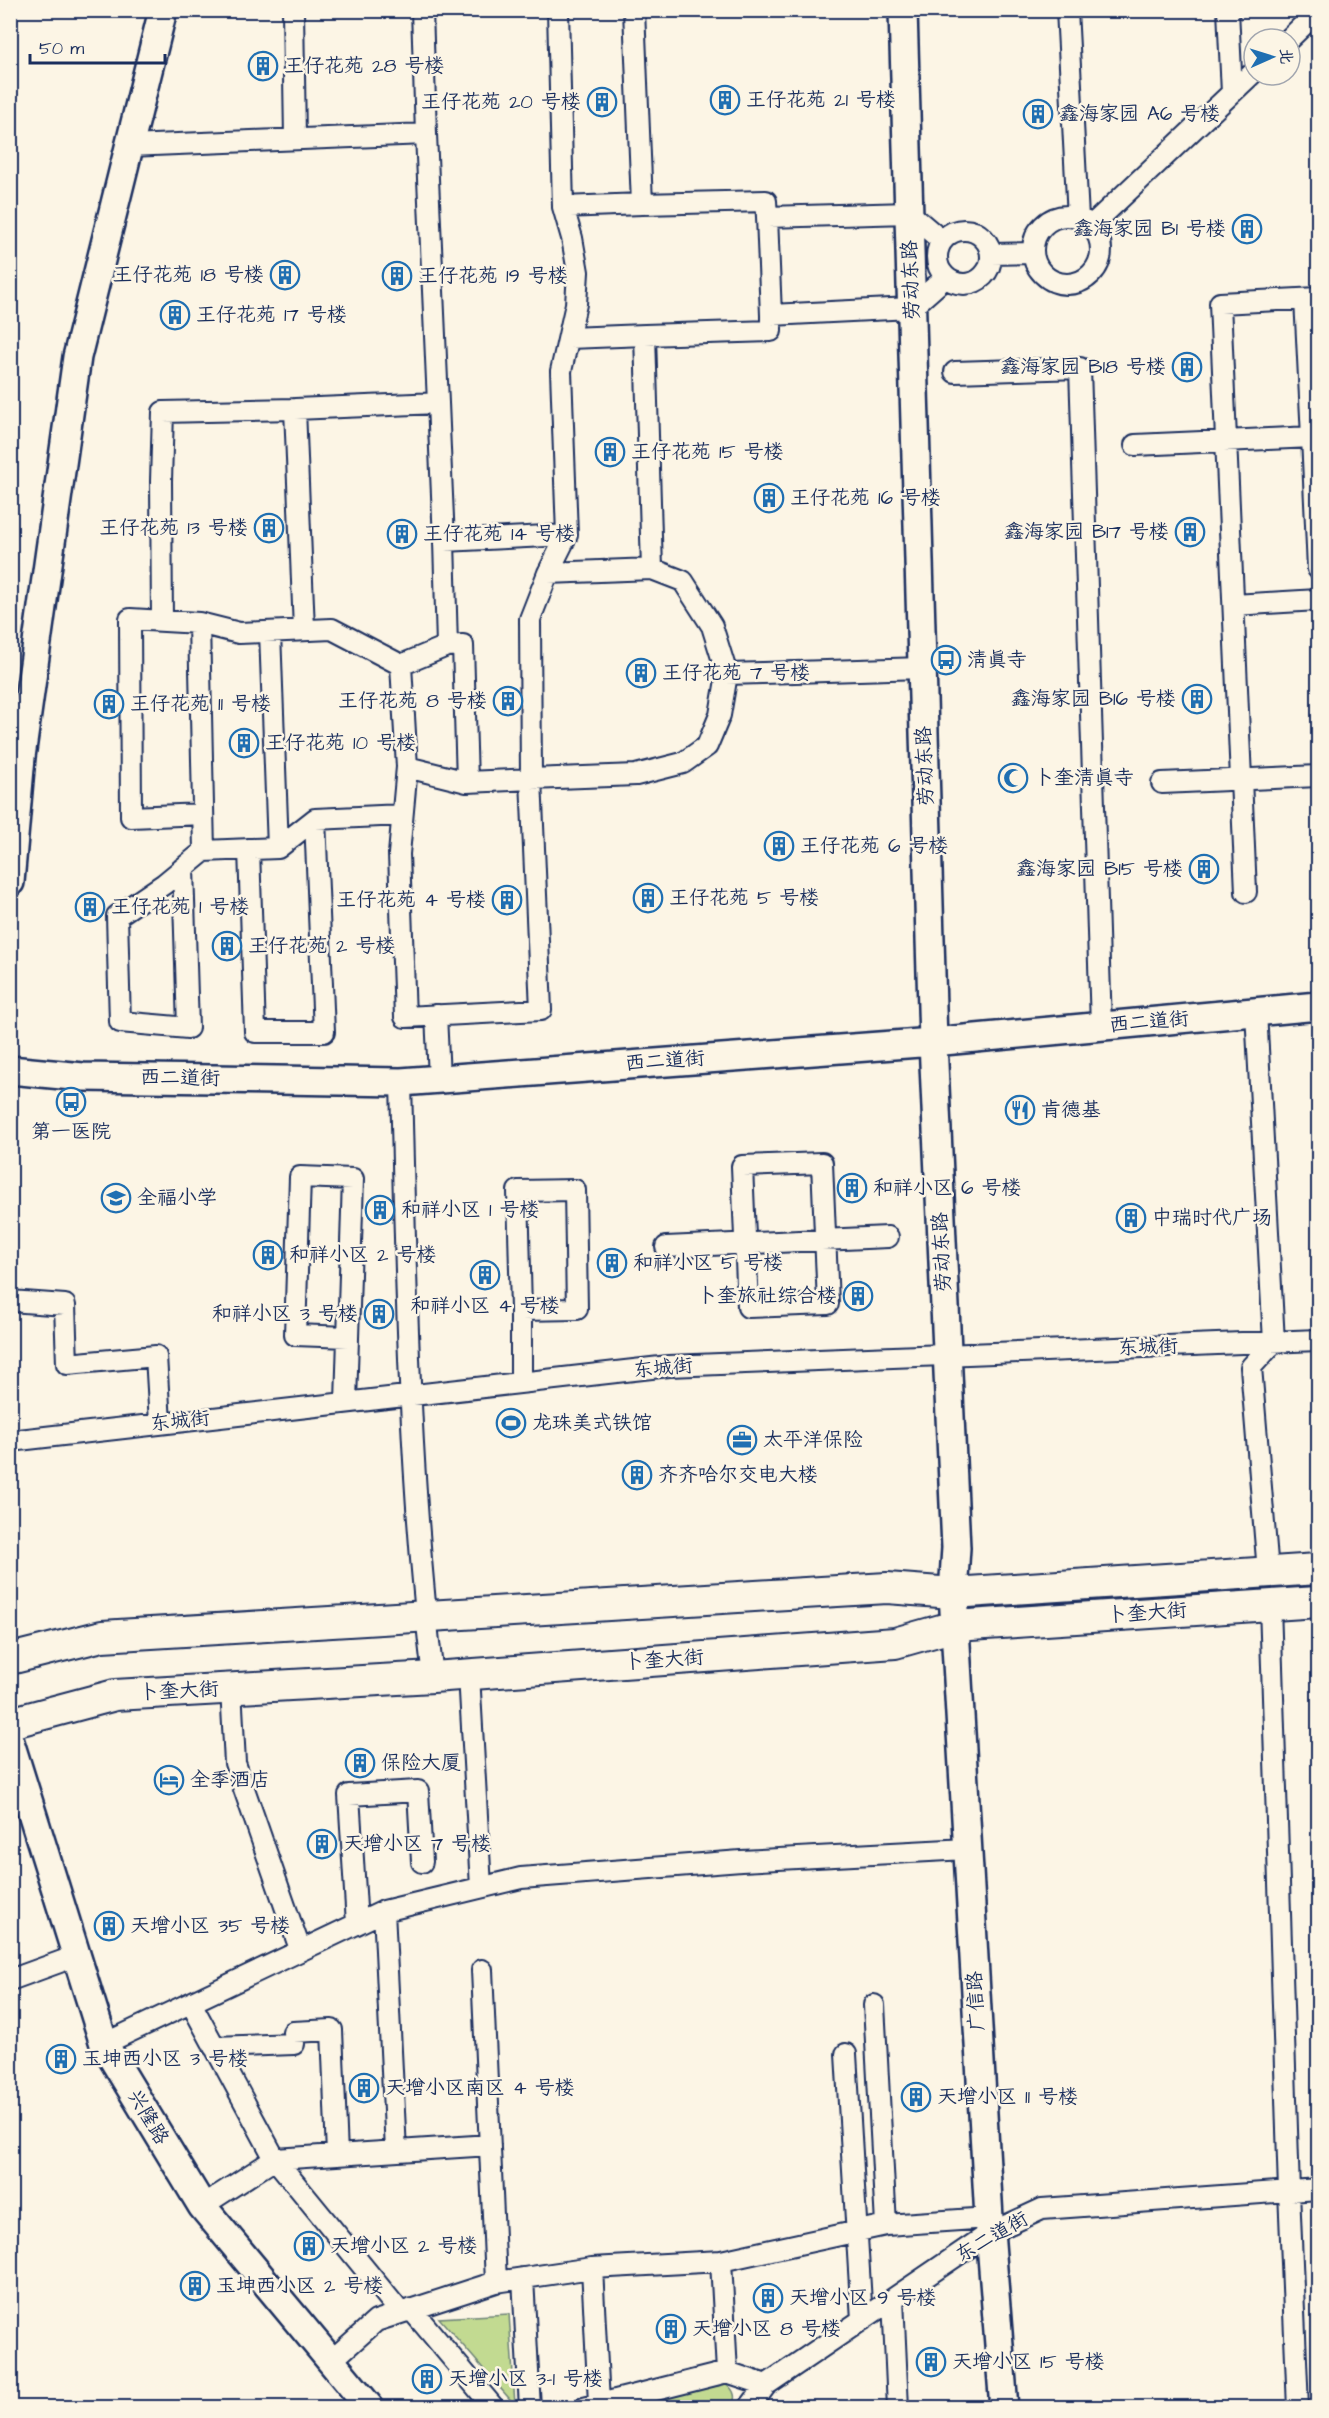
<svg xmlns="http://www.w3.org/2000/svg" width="1329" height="2418" font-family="'Architects Daughter','LXGW WenKai TC',sans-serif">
<rect width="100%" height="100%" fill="#fcf5e5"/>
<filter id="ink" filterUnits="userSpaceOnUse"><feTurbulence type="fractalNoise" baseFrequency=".0167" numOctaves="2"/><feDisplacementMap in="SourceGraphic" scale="12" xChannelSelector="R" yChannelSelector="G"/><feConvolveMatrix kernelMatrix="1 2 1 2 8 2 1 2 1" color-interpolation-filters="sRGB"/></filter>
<g filter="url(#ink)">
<path fill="#c2da91" stroke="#6e8478" stroke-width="1.5" d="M509 2314 515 2405 439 2318Z
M726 2384C735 2390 737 2399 731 2407L610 2408Z"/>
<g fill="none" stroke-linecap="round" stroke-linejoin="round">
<g stroke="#1b2f5e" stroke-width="24">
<path id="street" d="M293 10 295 139
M558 10 563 207
M1067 10 1078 218
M1228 10 1232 93
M1289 39 1318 11
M426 134 438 403
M129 146 426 134 422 10
M642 204 766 201 767 217 909 213 942 241
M1033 250a34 34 0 1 1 68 0a34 34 0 1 1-68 0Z
M767 217 771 315
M1091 226 1254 72
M937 257a27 27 0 1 1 54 0a27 27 0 1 1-54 0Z
M992 254 1033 253
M645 335 771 331V315L911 308 946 277
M569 338 645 335 652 569
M955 372 1080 368 1101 1026
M295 409 438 403 444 541
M1312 437 1318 569
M1135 445 1312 437 1305 299
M548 573 652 569 683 581 712 626 727 674 720 715 707 746 683 763 636 775 531 779 530 619 548 573 567 535 561 371 576 304 578 272 572 238 563 207 642 204 634 10
M1234 605 1318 600
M162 621 161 481 163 412 295 409 304 630
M199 623 204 851
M270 632 278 848
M727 674 922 668
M407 767 467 782 531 779 541 1010 405 1017 399 854Z
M407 767 401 665 447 646
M467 782 463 645 447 646 444 541 567 535
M1162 783 1318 776
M203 814 131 817 130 619 199 623 239 633 332 629 401 665
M249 849 255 1032H324L315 819
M183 868 188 1028 120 1022 117 916 164 884 204 851 278 848 315 819 402 815
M1246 892 1220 303 1318 298
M1256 1012 1274 1342 1251 1367 1268 1572
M436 1015 439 1078
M401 1082C406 1281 409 1480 433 1677
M822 1163 828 1304 748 1307 742 1166Z
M666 1247 888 1237
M10 1301 65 1305 67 1364 156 1356 160 1423
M521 1310 518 1191 575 1190 577 1309 521 1310V1382
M346 1402 353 1179 300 1177 295 1335 348 1337
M10 1441 669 1366 1318 1340
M1270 1605 1289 2191 1298 2408
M469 1674 481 1887
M231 1688 235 1763 300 1949
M384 1911 396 2151
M357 1924 349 1795 418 1791 422 1862
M482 1970 496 2282 592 2268 721 2261 727 2372
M10 1980 76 1956
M191 2003 275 2159 400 2312
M874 2005 886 2225
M104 2044 384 1911 521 1878 741 1861 967 1849
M214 2047 294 2044 293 2032 332 2030 337 2155
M846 2054 862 2320
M202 2206 275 2159 490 2145
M721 2261 886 2225 989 2218
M592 2268 599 2403
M523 2278 530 2408
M893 2299 898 2408
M411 2309 494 2408
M331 2361 376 2321 496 2282
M584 2408 727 2372 766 2385
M749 2408 766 2385 990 2233 1042 2209 1318 2189"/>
</g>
<g stroke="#1b2f5e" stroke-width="32">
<path id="secondary" d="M903 10 933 1042 956 1548 953 1593 989 2218 1004 2408
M10 882 21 757 77 357 163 10
M10 1070 83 1077 401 1082 933 1042 1318 1006
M10 1742 104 2044 202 2206 370 2408"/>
</g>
<g stroke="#1b2f5e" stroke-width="34">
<path id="primary" d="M10 1659 102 1636 887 1588 953 1593 1318 1569
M10 1723 115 1695 433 1677 895 1643 955 1626 1318 1602"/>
</g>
<use href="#street" stroke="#fcf5e5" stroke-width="20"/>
<use href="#secondary" stroke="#fcf5e5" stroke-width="27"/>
<use href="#primary" stroke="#fcf5e5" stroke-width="30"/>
</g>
</g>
<defs>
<g id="building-ring" transform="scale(1.5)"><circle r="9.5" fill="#fcf5e5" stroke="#1f6fb2" stroke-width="1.5"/><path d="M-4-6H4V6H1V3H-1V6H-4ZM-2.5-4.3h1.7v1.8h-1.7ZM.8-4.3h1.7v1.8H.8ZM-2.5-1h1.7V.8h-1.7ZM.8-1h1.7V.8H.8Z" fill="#1f6fb2"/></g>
<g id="bus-ring" transform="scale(1.5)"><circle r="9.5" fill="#fcf5e5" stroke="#1f6fb2" stroke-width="1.5"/><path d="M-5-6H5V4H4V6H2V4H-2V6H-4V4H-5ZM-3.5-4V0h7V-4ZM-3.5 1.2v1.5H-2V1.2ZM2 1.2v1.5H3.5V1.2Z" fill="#1f6fb2"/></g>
<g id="mosque-ring" transform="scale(1.5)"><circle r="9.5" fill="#fcf5e5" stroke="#1f6fb2" stroke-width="1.5"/><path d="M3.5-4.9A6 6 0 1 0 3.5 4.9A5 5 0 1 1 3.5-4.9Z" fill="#1f6fb2"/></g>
<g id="restaurant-ring" transform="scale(1.5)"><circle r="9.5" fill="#fcf5e5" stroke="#1f6fb2" stroke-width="1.5"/><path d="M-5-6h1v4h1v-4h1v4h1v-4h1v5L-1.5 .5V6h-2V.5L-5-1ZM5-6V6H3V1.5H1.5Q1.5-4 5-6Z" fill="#1f6fb2"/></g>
<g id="school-ring" transform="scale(1.5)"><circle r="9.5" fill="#fcf5e5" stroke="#1f6fb2" stroke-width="1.5"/><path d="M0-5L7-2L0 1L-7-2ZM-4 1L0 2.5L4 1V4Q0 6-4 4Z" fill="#1f6fb2"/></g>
<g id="stadium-ring" transform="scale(1.5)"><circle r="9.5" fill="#fcf5e5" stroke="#1f6fb2" stroke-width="1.5"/><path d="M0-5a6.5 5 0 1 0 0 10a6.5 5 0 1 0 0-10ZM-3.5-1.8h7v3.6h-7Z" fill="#1f6fb2"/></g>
<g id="office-ring" transform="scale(1.5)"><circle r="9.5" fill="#fcf5e5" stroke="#1f6fb2" stroke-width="1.5"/><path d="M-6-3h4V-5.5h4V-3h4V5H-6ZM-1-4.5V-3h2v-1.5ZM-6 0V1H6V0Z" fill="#1f6fb2"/></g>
<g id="hotel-ring" transform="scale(1.5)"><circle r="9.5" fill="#fcf5e5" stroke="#1f6fb2" stroke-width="1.5"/><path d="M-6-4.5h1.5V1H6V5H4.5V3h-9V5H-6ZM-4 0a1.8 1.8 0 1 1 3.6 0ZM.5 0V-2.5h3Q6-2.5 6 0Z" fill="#1f6fb2"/></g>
</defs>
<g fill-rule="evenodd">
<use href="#building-ring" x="263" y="66"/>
<use href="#building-ring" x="725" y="100"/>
<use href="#building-ring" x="602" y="102"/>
<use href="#building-ring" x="1038" y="114"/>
<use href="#building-ring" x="1247" y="229"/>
<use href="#building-ring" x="285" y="275"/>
<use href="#building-ring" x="397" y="276"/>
<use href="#building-ring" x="175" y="315"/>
<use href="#building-ring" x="1187" y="367"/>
<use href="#building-ring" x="610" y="452"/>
<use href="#building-ring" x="769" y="498"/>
<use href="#building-ring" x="269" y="528"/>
<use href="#building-ring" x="1190" y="532"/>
<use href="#building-ring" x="402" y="534"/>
<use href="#bus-ring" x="946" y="660"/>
<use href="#building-ring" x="641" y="673"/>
<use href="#building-ring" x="1197" y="699"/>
<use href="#building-ring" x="508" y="701"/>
<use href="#building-ring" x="109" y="704"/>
<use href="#building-ring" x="244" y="743"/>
<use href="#mosque-ring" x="1013" y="778"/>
<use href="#building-ring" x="779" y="846"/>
<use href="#building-ring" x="1204" y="869"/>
<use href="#building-ring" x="648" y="898"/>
<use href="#building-ring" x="507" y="900"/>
<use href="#building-ring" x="90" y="907"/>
<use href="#building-ring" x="227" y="946"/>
<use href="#bus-ring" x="71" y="1102"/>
<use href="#restaurant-ring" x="1020" y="1110"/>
<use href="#building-ring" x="852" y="1188"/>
<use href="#school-ring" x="116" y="1198"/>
<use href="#building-ring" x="380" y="1210"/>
<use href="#building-ring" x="1131" y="1218"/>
<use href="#building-ring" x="268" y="1255"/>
<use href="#building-ring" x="612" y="1263"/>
<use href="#building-ring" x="485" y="1275"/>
<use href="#building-ring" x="858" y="1296"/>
<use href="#building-ring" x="379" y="1314"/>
<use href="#stadium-ring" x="511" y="1423"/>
<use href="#office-ring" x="742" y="1440"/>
<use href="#building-ring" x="637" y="1475"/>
<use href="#building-ring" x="360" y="1763"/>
<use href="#hotel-ring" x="169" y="1780"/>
<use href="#building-ring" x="322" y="1844"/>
<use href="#building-ring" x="109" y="1926"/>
<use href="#building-ring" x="61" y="2059"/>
<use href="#building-ring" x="364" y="2088"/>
<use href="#building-ring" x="916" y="2097"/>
<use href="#building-ring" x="309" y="2246"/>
<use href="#building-ring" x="195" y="2286"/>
<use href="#building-ring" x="768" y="2298"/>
<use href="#building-ring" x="671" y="2329"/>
<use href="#building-ring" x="931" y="2362"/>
<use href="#building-ring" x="427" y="2379"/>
</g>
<g text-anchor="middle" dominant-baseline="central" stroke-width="5" stroke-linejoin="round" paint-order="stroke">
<g font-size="20" fill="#1b2f5e" stroke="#fcf5e5" text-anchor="start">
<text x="284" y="66">王仔花苑 28 号楼</text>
<text x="746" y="100">王仔花苑 21 号楼</text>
<text x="581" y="102" text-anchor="end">王仔花苑 20 号楼</text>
<text x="1059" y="114">鑫海家园 A6 号楼</text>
<text x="1226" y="229" text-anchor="end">鑫海家园 B1 号楼</text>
<text x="264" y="275" text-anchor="end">王仔花苑 18 号楼</text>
<text x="418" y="276">王仔花苑 19 号楼</text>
<text x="196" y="315">王仔花苑 17 号楼</text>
<text x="1166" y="367" text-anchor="end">鑫海家园 B18 号楼</text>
<text x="631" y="452">王仔花苑 15 号楼</text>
<text x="790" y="498">王仔花苑 16 号楼</text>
<text x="248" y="528" text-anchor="end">王仔花苑 13 号楼</text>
<text x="1169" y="532" text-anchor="end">鑫海家园 B17 号楼</text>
<text x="423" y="534">王仔花苑 14 号楼</text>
<text x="967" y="660">清真寺</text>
<text x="662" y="673">王仔花苑 7 号楼</text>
<text x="1176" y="699" text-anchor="end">鑫海家园 B16 号楼</text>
<text x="487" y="701" text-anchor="end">王仔花苑 8 号楼</text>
<text x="130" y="704">王仔花苑 11 号楼</text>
<text x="265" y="743">王仔花苑 10 号楼</text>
<text x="1034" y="778">卜奎清真寺</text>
<text x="800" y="846">王仔花苑 6 号楼</text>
<text x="1183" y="869" text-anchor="end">鑫海家园 B15 号楼</text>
<text x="669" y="898">王仔花苑 5 号楼</text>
<text x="486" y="900" text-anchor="end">王仔花苑 4 号楼</text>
<text x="111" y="907">王仔花苑 1 号楼</text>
<text x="248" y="946">王仔花苑 2 号楼</text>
<text x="1041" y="1110">肯德基</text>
<text x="71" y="1132" text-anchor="middle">第一医院</text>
<text x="873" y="1188">和祥小区 6 号楼</text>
<text x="137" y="1198">全福小学</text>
<text x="401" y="1210">和祥小区 1 号楼</text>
<text x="1152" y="1218">中瑞时代广场</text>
<text x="289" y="1255">和祥小区 2 号楼</text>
<text x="633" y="1263">和祥小区 5 号楼</text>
<text x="837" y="1296" text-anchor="end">卜奎旅社综合楼</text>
<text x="485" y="1306" text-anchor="middle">和祥小区 4 号楼</text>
<text x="358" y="1314" text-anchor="end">和祥小区 3 号楼</text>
<text x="532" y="1423">龙珠美式铁馆</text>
<text x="763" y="1440">太平洋保险</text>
<text x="658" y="1475">齐齐哈尔交电大楼</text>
<text x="381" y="1763">保险大厦</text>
<text x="190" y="1780">全季酒店</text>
<text x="343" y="1844">天增小区 7 号楼</text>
<text x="130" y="1926">天增小区 35 号楼</text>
<text x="82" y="2059">玉坤西小区 3 号楼</text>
<text x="385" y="2088">天增小区南区 4 号楼</text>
<text x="937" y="2097">天增小区 11 号楼</text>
<text x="330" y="2246">天增小区 2 号楼</text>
<text x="216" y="2286">玉坤西小区 2 号楼</text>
<text x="789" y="2298">天增小区 9 号楼</text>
<text x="692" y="2329">天增小区 8 号楼</text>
<text x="952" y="2362">天增小区 15 号楼</text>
<text x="448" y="2379">天增小区 3-1 号楼</text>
</g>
<g font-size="20" fill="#1b2f5e" stroke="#fcf5e5">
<text transform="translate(911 280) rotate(-92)">劳动东路</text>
<text transform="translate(925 766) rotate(-92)">劳动东路</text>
<text transform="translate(1149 1022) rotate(-5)">西二道街</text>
<text transform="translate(665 1061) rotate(-4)">西二道街</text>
<text transform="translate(180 1078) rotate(1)">西二道街</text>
<text transform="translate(942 1252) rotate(-93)">劳动东路</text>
<text transform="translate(1148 1347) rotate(-2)">东城街</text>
<text transform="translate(663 1368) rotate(-5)">东城街</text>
<text transform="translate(180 1421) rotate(-6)">东城街</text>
<text transform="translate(1147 1613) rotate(-4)">卜奎大街</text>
<text transform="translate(664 1660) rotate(-4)">卜奎大街</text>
<text transform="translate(179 1691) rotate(-3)">卜奎大街</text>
<text transform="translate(976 2001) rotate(-93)">广信路</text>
<text transform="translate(148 2117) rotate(59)">兴隆路</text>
<text transform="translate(992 2237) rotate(-30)">东二道街</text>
</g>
</g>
<rect width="1329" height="2418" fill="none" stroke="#fcf5e5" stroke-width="36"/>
<rect x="18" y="18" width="1293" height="2382" fill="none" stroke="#1b2f5e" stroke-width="2" filter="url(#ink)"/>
<g transform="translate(1272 57) rotate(87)"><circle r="28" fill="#fcf5e5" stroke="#a2a6af" stroke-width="1.5"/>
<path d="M0-4.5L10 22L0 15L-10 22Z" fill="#1f6fb2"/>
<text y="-9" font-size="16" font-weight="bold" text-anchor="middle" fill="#1b2f5e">北</text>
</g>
<path d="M30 54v9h135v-9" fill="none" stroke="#1b2f5e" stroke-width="3"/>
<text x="39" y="54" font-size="18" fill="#1b2f5e" stroke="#fcf5e5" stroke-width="4.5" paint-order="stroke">50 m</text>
</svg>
